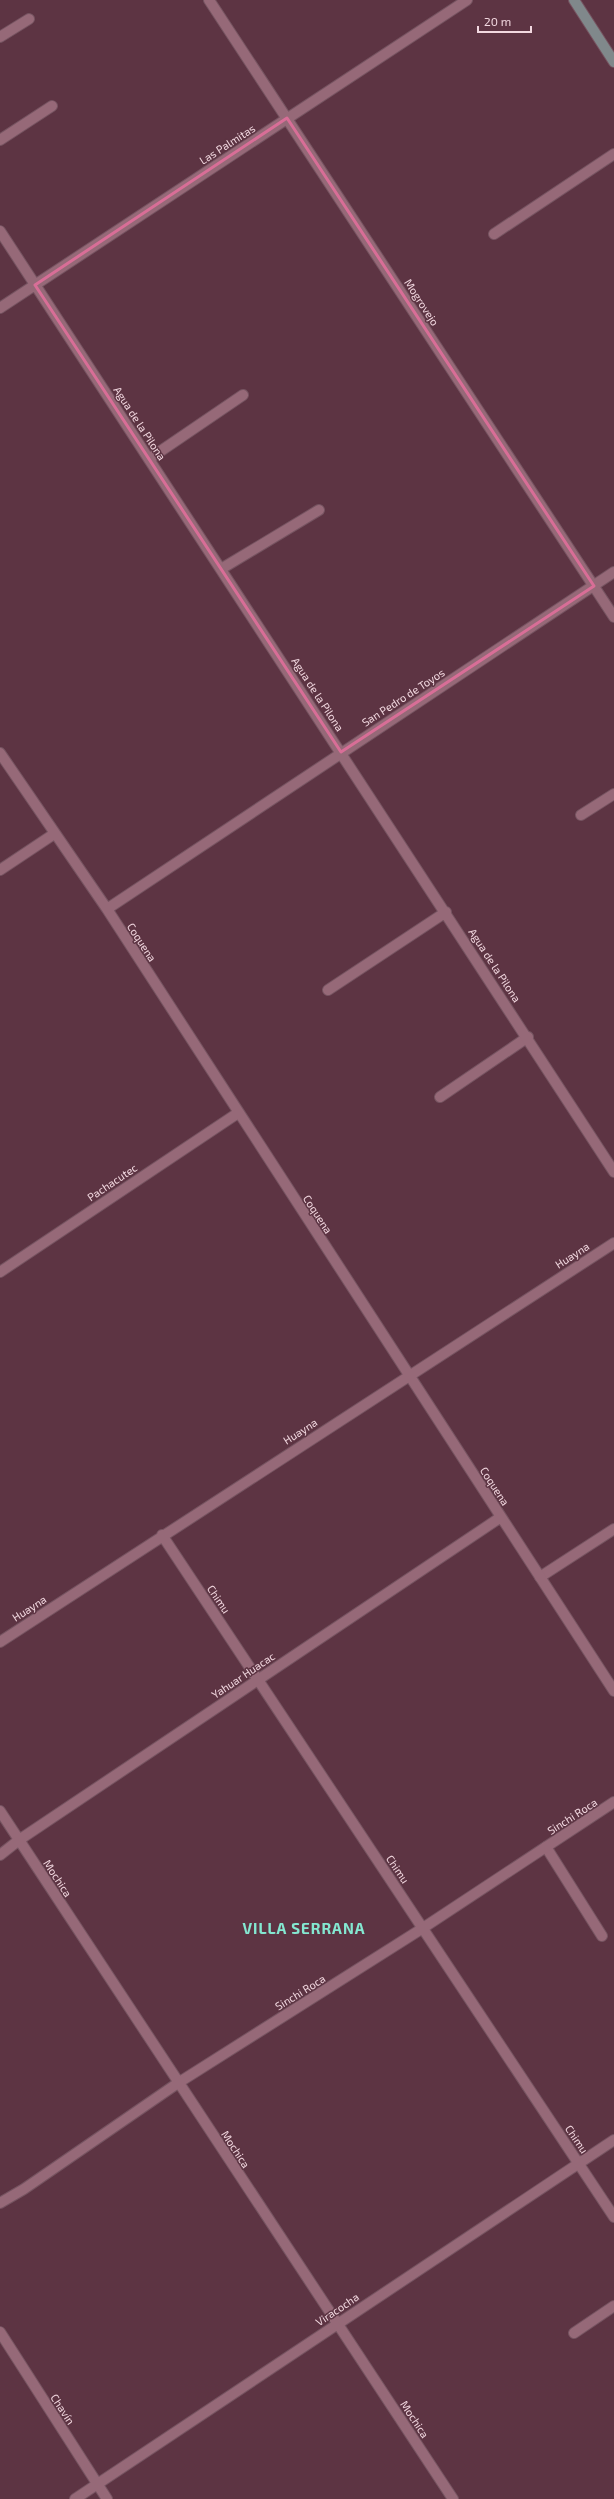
<svg xmlns="http://www.w3.org/2000/svg" width="614" height="2499" font-family="'Exo 2',sans-serif">
<rect width="100%" height="100%" fill="#5d3443"/>
<g fill="none" stroke-linecap="round" stroke-linejoin="round">
<g stroke="#765461" stroke-width="12">
<path id="service" d="M0 37 29 19
M0 140 52 106
M581 815 614 794
M440 1097 528 1037
M540 1577 614 1529
M546 1847 602 1936
M574 2333 614 2306"/>
</g>
<g stroke="#765461" stroke-width="12">
<path id="minor" d="M209 0 614 617
M0 231 614 1172
M494 234 614 154
M0 308 467 0
M149 459 243 395
M221 569 319 510
M0 753 107 909 614 1691
M0 870 54 834
M107 909 614 572
M328 990 446 912
M0 1272 238 1113
M162 1535 614 2217
M0 1642 614 1243
M0 1811 453 2499
M0 1855 19 1840 501 1517
M0 2203 24 2189 178 2083 423 1928 614 1802
M0 2332 107 2499
M75 2499 614 2140"/>
</g>
<g stroke="#765461" stroke-width="12">
<path id="secondary" d="M574 0 614 62"/>
</g>
<use href="#service" stroke="#966978" stroke-width="10"/>
<use href="#minor" stroke="#966978" stroke-width="10"/>
<use href="#secondary" stroke="#80888b" stroke-width="10"/>
</g>
<path fill="none" stroke="#d86e97" stroke-width="3" stroke-linejoin="round" d="M287 118 594 586 341 752 35 285Z"/>
<g text-anchor="middle" dominant-baseline="central" stroke-width="3" stroke-linejoin="round" paint-order="stroke">
<g font-size="11" fill="#f2d8e0" stroke="#5d3443">
<text transform="translate(227 144) rotate(-33)">Las Palmitas</text>
<text transform="translate(422 302) rotate(57)">Mogrovejo</text>
<text transform="translate(140 423) rotate(57)">Agua de la Pilona</text>
<text transform="translate(318 694) rotate(57)">Agua de la Pilona</text>
<text transform="translate(403 697) rotate(-33)">San Pedro de Toyos</text>
<text transform="translate(142 942) rotate(57)">Coquena</text>
<text transform="translate(495 965) rotate(57)">Agua de la Pilona</text>
<text transform="translate(112 1182) rotate(-34)">Pachacutec</text>
<text transform="translate(318 1214) rotate(57)">Coquena</text>
<text transform="translate(572 1255) rotate(-33)">Huayna</text>
<text transform="translate(300 1431) rotate(-33)">Huayna</text>
<text transform="translate(495 1486) rotate(57)">Coquena</text>
<text transform="translate(219 1599) rotate(56)">Chimu</text>
<text transform="translate(29 1608) rotate(-33)">Huayna</text>
<text transform="translate(243 1675) rotate(-34)">Yahuar Huacac</text>
<text transform="translate(572 1816) rotate(-33)">Sinchi Roca</text>
<text transform="translate(398 1869) rotate(56)">Chimu</text>
<text transform="translate(58 1878) rotate(57)">Mochica</text>
<text transform="translate(300 1992) rotate(-32)">Sinchi Roca</text>
<text transform="translate(577 2139) rotate(56)">Chimu</text>
<text transform="translate(236 2149) rotate(57)">Mochica</text>
<text transform="translate(337 2309) rotate(-34)">Viracocha</text>
<text transform="translate(63 2409) rotate(57)">Chavín</text>
<text transform="translate(415 2419) rotate(57)">Mochica</text>
</g>
<g font-size="15" font-weight="bold" letter-spacing="1" fill="#84e8d1" stroke="#5d3443">
<text x="304" y="1928">VILLA SERRANA</text>
</g>
</g>
<path d="M478 26v6h53v-6" fill="none" stroke="#f2d8e0" stroke-width="2"/>
<text x="484" y="26" font-size="12" fill="#f2d8e0" stroke="#5d3443" stroke-width="3" paint-order="stroke">20 m</text>
</svg>
